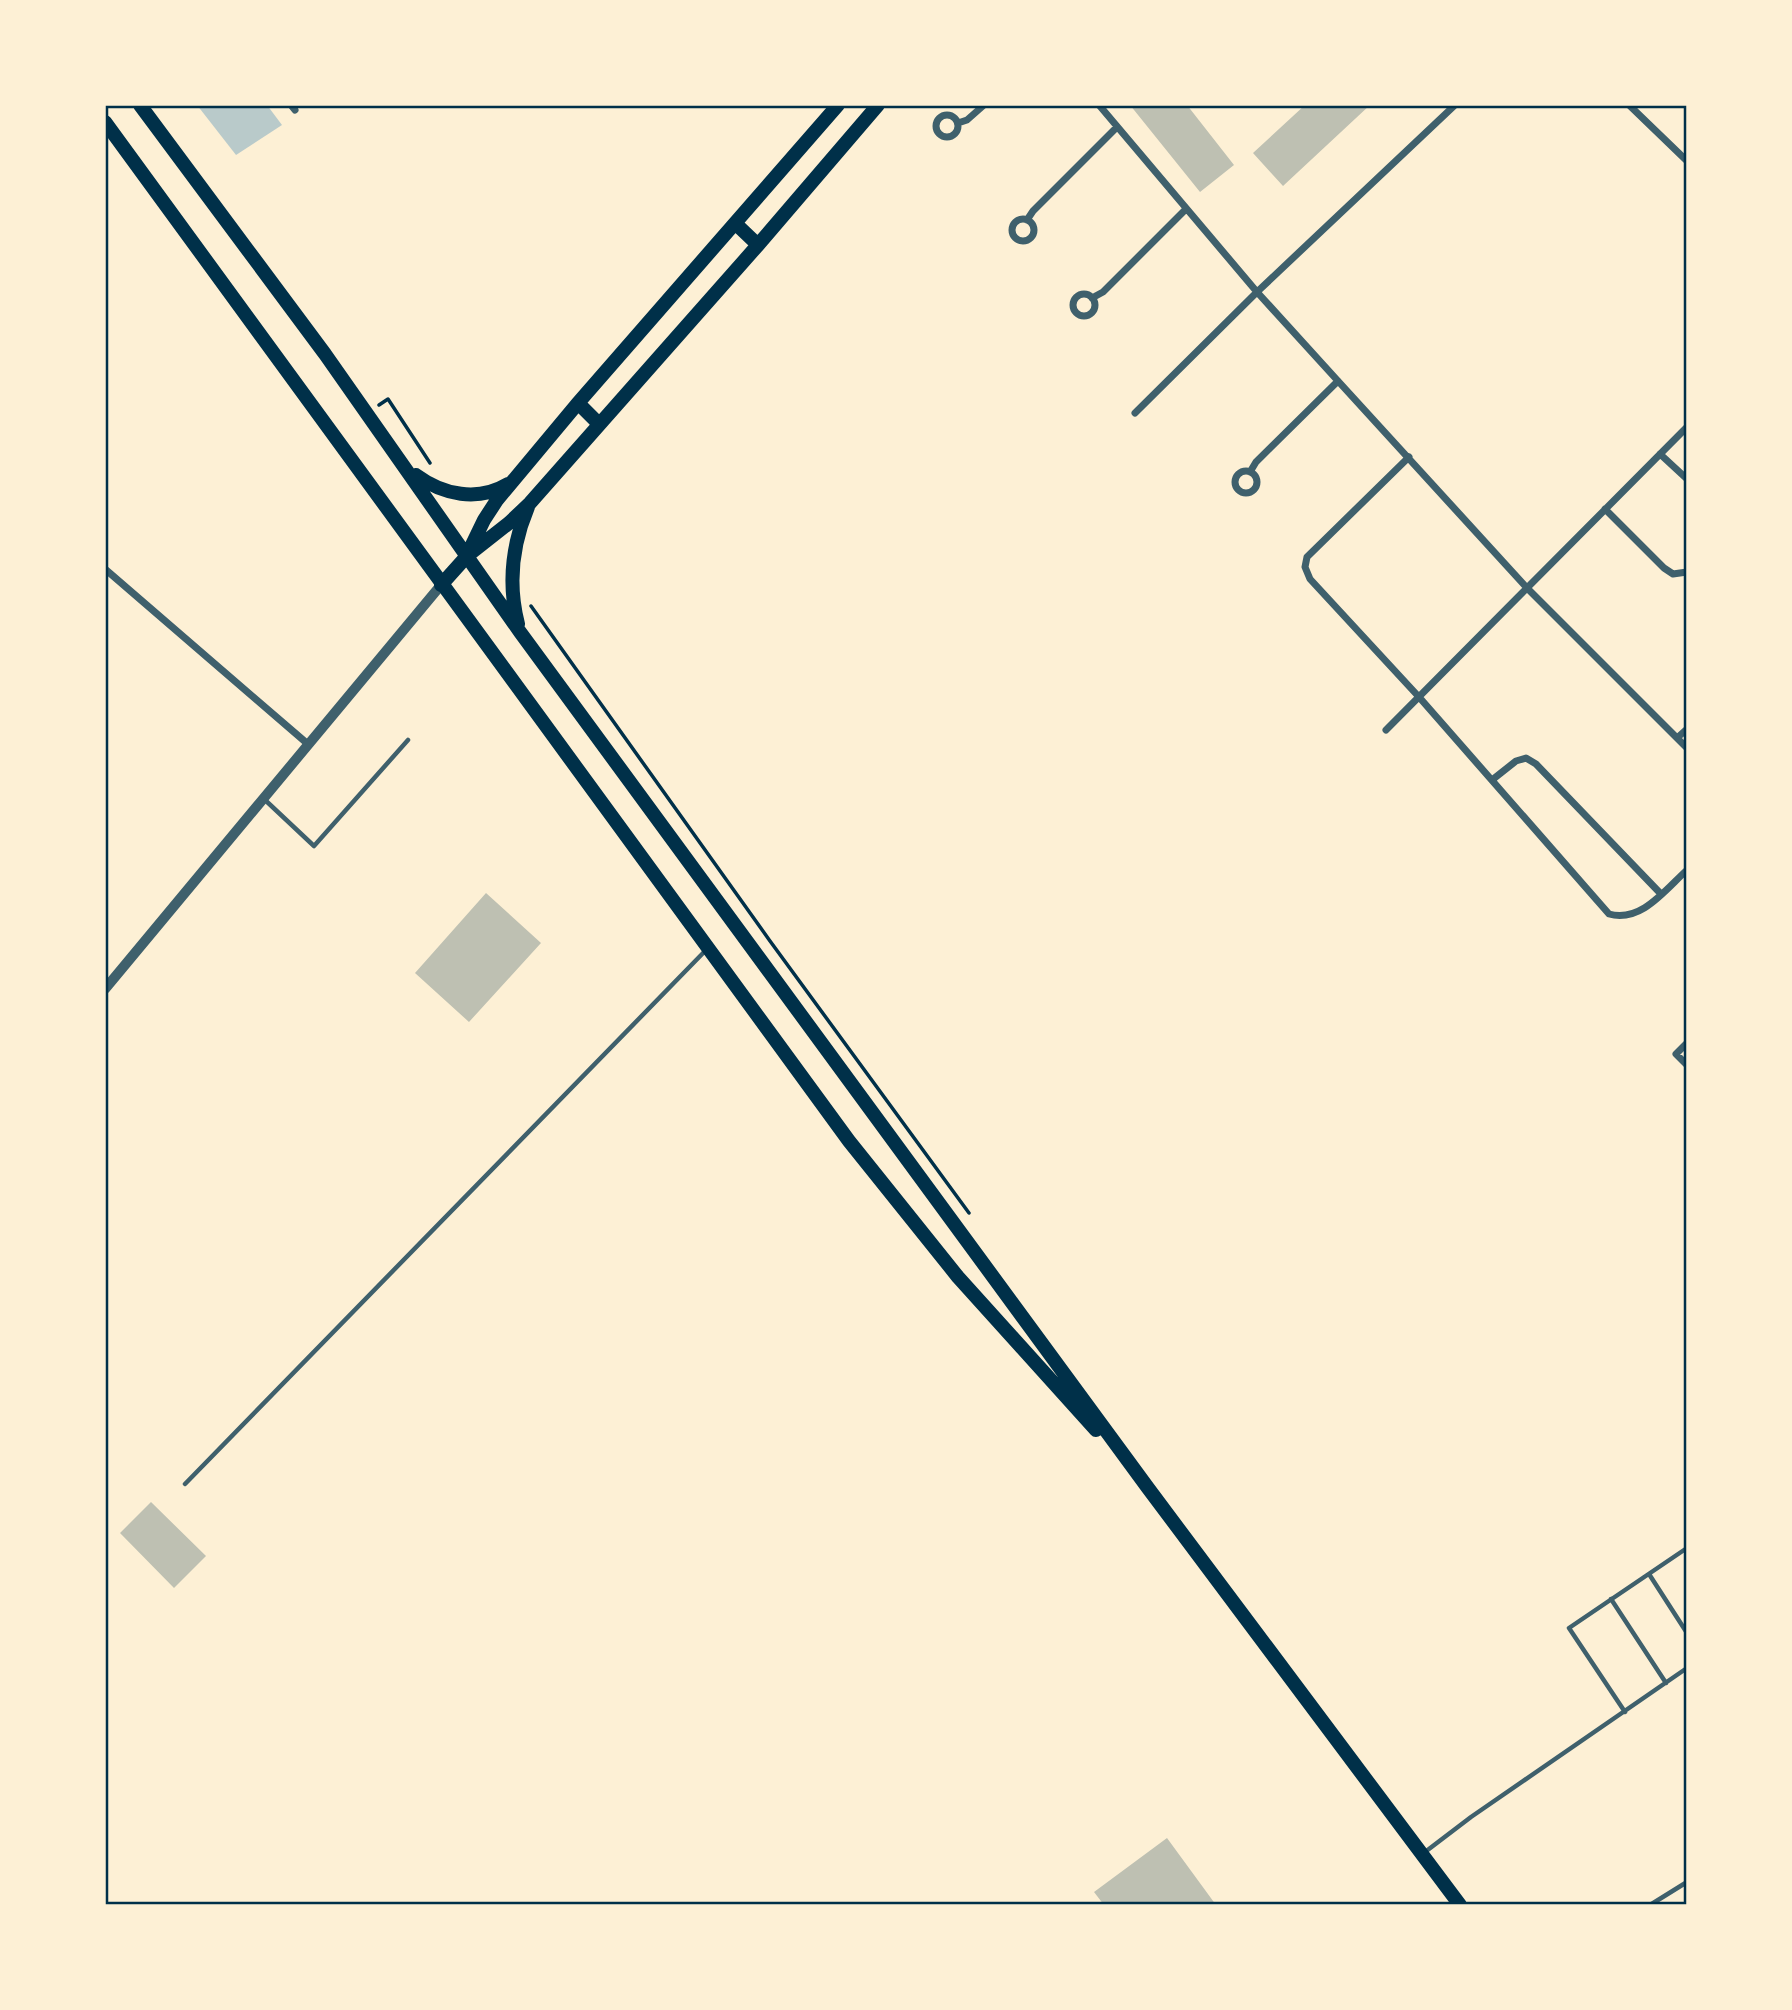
<svg xmlns="http://www.w3.org/2000/svg" width="1792" height="2010" font-family="'DM Sans',sans-serif">
<rect width="100%" height="100%" fill="#fdf0d5"/>
<path fill="#b9caca" d="M197 105H267L282 125 236 155Z"/>
<path fill="#bec0b2" d="M1130 105H1187L1234 165 1200 192Z
M1305 105H1370L1283 186 1253 153Z
M486 893 541 943 469 1022 415 973Z
M151 1502 206 1556 174 1588 120 1533Z
M1167 1838 1216 1905H1104L1094 1892Z"/>
<g fill="none" stroke-linecap="round" stroke-linejoin="round">
<path stroke="#003049" stroke-width="3.5" d="M379 405 388 399 430 463
M531 606 770 941 969 1213"/>
<path stroke="#3f606c" stroke-width="4.5" d="M264 799 314 846 408 740
M185 1484 707 949
M1649 1574 1687 1633
M1611 1599 1666 1683
M1625 1712 1569 1628 1687 1548
M1425 1852 1471 1817 1687 1668
M1650 1905 1687 1882"/>
<path stroke="#3f606c" stroke-width="7" d="M291 105 295 110
M1099 105 1257 292 1338 381 1527 588 1687 748
M1629 105 1687 161
M936 126a11 11 0 1 1 22 0a11 11 0 1 1-22 0Z
M958 123 967 120 984 105
M1012 230a11 11 0 1 1 22 0a11 11 0 1 1-22 0Z
M1027 220 1033 211 1117 127
M1073 305a11 11 0 1 1 22 0a11 11 0 1 1-22 0Z
M1092 298 1103 292 1186 209
M1135 413 1257 292 1455 105
M1660 454 1687 479
M1409 457 1307 557 1305 567 1310 579 1419 697 1609 914C1641 923 1665 890 1687 870
M1235 482a11 11 0 1 1 22 0a11 11 0 1 1-22 0Z
M1250 472 1256 462 1338 381
M1605 509 1664 568 1673 574 1687 572
M105 569 309 745
M1386 730 1687 427
M1677 738 1687 729
M1492 780 1516 761 1526 758 1536 764 1661 894
M1687 1043 1676 1054 1687 1065"/>
<path stroke="#3f606c" stroke-width="10" d="M105 989 441 585"/>
<path stroke="#003049" stroke-width="14" d="M140 105 325 354 520 632 1148 1488 1460 1905
M105 122 849 1141 958 1277 1096 1430
M736 224 758 245
M578 403 599 424
M416 475C443 495 478 502 508 484
M469 551 484 520 497 500 578 403 838 105
M441 585 467 556 509 523 530 503 758 245 878 105
M518 624C508 585 512 545 528 507"/>
</g>
<rect width="1792" height="2010" fill="none" stroke="#fdf0d5" stroke-width="214"/>
<rect x="107" y="107" width="1578" height="1796" fill="none" stroke="#003049" stroke-width="2.5"/>
</svg>
